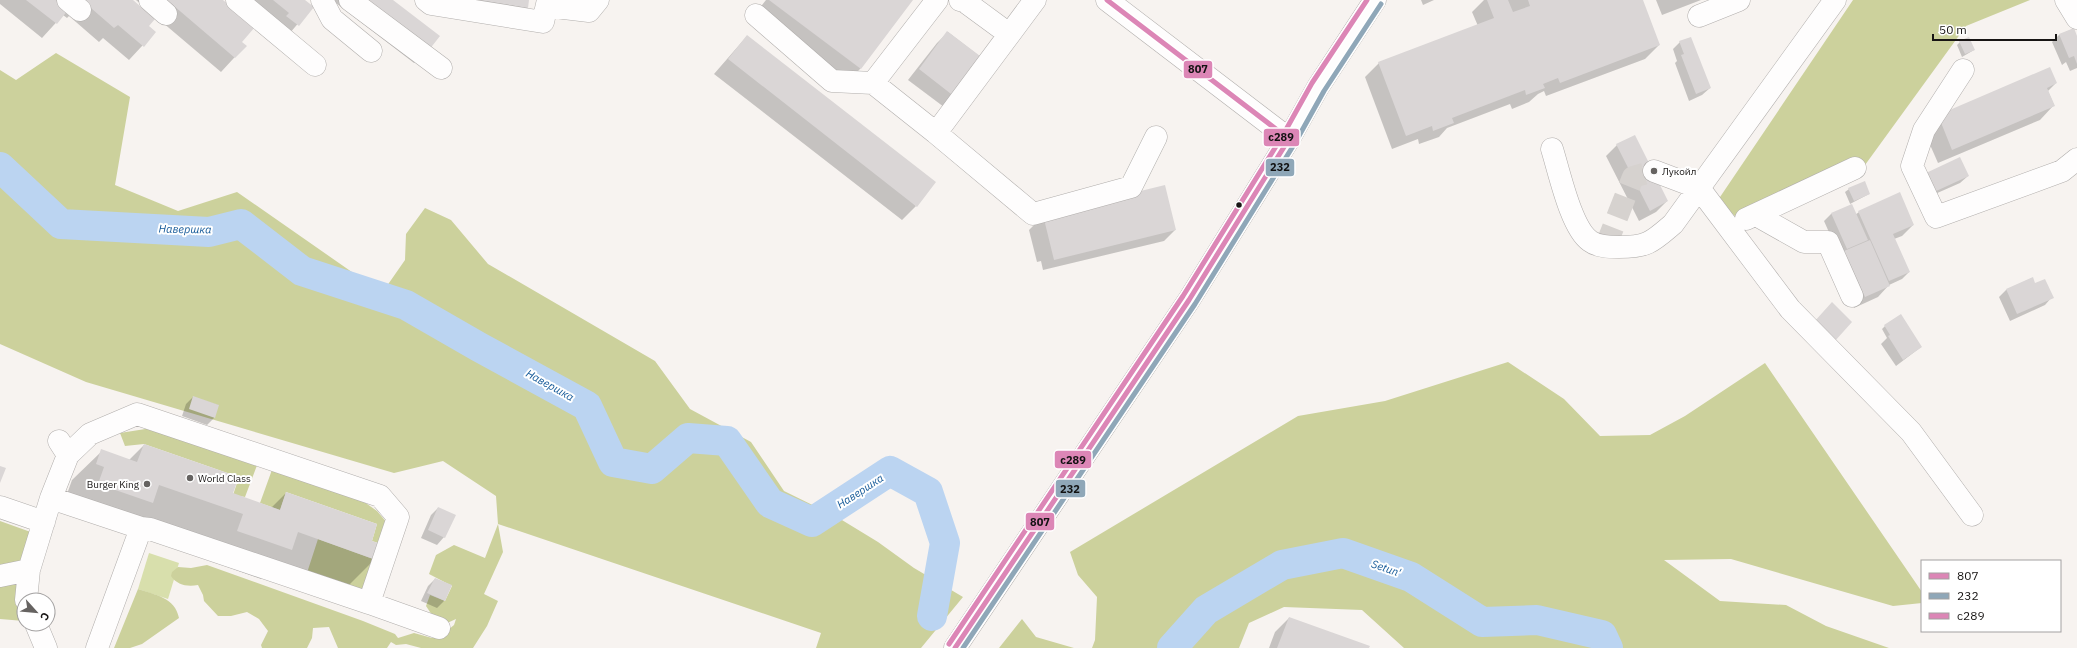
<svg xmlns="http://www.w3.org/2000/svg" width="2077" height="648" font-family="'IBM Plex Sans',sans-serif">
<rect width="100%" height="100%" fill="#f7f3f0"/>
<path fill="#d8dfac" d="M149 553 179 563 168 599 138 589Z"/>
<path fill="#ccd19c" d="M1853 0H2030L1966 26 1865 165 1741 222 1718 200Z
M56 53 130 97 115 185 178 211 237 192 382 293 405 260 406 234 425 208 451 220 488 264 655 361 690 409 751 442 784 491 837 517 878 542 914 568 963 597 921 648H816L821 633 498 524 503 552 484 594 498 601 487 626 473 648H421L406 644 396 645 391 642 387 648H338L329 627 313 628 312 638 307 648H262L261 645 268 631 259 619 247 612 231 616H218L204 601 203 595 198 585C187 587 177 585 171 576L172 572 178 567 191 568 207 565 363 621 395 634 398 638 414 633 432 638 442 635 454 625 456 619 445 624 434 618 426 606 430 595 445 601 452 586 429 574 436 555 454 545 485 558 498 524 496 496 443 461 394 473 86 382 0 344V70L16 80Z
M1508 362 1564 399 1600 436 1650 435 1685 416 1765 363 1922 592V603L1893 606 1731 559 1664 560 1720 601 1786 605 1826 626 1889 648H1404L1362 610 1284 607 1249 623 1239 648H1092L1095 640 1097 597 1078 575 1070 552 1298 416 1385 401Z
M158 427 259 460 245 497 233 495 239 477 144 444 125 446 120 433Z
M273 467 353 494 377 511 388 524 381 544 372 541 377 524 286 492 280 510 260 503Z
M0 521 39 535 24 600V621L0 619Z
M318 539 376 560 363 598 305 579Z
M138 589C155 595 175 597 179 618L142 644 130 648H114Z
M1022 619 1036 637 1074 648H999Z"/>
<path fill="#0003" d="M0 0H132L148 26 155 32 129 60 103 38 99 42 69 16 67 18 63 15 42 38 0 4Z
M136 0H222L241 42 245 46 221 72Z
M241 0H303L312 7 284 40Z
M332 0H392L428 49 414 63Z
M472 0H528L527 8 516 19Z
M766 0H912L860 69 846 83 755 14Z
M1421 0H1434L1423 5Z
M1484 0H1642L1659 45 1645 59 1546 96 1544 91 1538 94 1529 102 1512 109 1510 104 1447 128 1439 137 1419 144 1418 139 1392 149 1365 77 1379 63 1478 26 1472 12Z
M1656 0H1701L1662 15Z
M2073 29 2077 39V68L2070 71 2066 62 2062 65 2052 42 2059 35Z
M948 32 983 59 944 107 908 80 937 43Z
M747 36 916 206 902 220 714 74Z
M1680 42 1710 88 1702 95 1689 101 1675 63 1677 61 1673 49Z
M1960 42 1974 50 1962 57 1957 45Z
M2056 83 2048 91 2054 105 2040 120 1938 163 1924 131 1938 116Z
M1617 145 1667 201 1656 212 1639 221 1606 156Z
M1968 176 1960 183 1926 198 1919 181Z
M1849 189 1869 194 1850 204 1855 215 1859 212 1913 225 1902 236 1894 239 1909 272 1902 279 1889 285 1878 297 1854 308 1834 263 1840 257 1824 221 1831 214 1851 206 1845 192Z
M1043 216 1175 230 1164 241 1043 270 1041 261 1037 262 1029 230Z
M2032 278 2035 285 2052 297 2045 305 2010 321 1999 297 2006 290Z
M1885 326 1921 347 1896 366 1881 344 1887 338 1882 329Z
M193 397 218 405 214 418 207 425 182 416 186 404Z
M144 445 232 494 271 508 286 493 371 541 375 559 345 589 276 564 261 579 208 560 67 494 72 480 102 451 129 460Z
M438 508 444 537 437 545 421 538 431 515Z
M435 579 451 586 444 601 437 608 421 601 428 586Z
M1289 618 1368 648H1269L1275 632Z"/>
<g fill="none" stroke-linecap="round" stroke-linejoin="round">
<path stroke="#bbd4f1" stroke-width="30" d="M0 167 61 224 209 232 241 224 302 271 406 305 479 347 587 406 613 462 652 469 688 438 727 441 770 503 812 522 890 471 928 492 945 543 932 616
M1172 648 1206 610 1282 565 1343 553 1411 577 1482 622 1537 620 1602 635 1608 648"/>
</g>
<path fill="#dad6d6" d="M26 0H56L68 10 57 24Z
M77 0H133L155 19 149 26 156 32 144 47 118 25 114 28 84 2Z
M167 0H223L255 27 242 42 247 46 235 58Z
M273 0H305L314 7 299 26 286 16 289 13Z
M365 0H393L440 36 429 50Z
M480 0H529L528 8Z
M769 0H913L861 69Z
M1487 0H1508L1513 12 1530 6 1528 0H1643L1660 45 1560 83 1558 78 1543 84 1545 88 1526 95 1525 90 1452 118 1454 123 1433 131 1432 126 1406 136 1378 62 1494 18Z
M2074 28 2077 36V64L2074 56 2069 58 2059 34Z
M947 31 984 59 955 97 919 69Z
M747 35 936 182 917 207 728 59Z
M1691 37 1711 88 1696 94 1681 55 1684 54 1679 41Z
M1969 37 1975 50 1965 54 1959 41Z
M2050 67 2057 83 2047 88 2055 106 1952 150 1938 115Z
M1635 135 1668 201 1650 211 1616 144Z
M1960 157 1969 176 1934 192 1926 173Z
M1865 181 1870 194 1854 201 1848 188Z
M1165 185 1176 230 1054 260 1043 215Z
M1900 192 1914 225 1893 234 1910 272 1889 281 1858 211Z
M1852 204 1868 240 1847 249 1831 213Z
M1870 240 1890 286 1865 297 1844 251Z
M2033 277 2035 283 2045 279 2054 298 2017 314 2006 289Z
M1832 302 1852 322 1835 341 1814 322Z
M1901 314 1922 347 1903 360 1888 336 1890 335 1884 325Z
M193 396 219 405 215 418 189 409Z
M144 444 239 477 233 493 280 510 286 492 377 524 372 541 381 544 376 560 298 532 292 550 237 531 243 514 159 485 153 503 98 484 104 467 96 464 101 449 137 462Z
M0 466 6 468 0 483Z
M438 507 456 515 445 538 428 530Z
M435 578 452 585 445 601 427 593Z
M1289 617 1370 646 1369 648H1277Z"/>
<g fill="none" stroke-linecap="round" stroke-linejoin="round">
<path stroke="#d6d2cf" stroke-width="22" stroke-dasharray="22 11" stroke-linecap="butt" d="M1605 248 1633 177 1654 171"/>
<g stroke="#b1aeac" stroke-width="23">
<path id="minor" d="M68 0 80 10
M150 0 166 14
M237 0 315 65
M322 0 332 19 371 51
M350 0 441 68
M426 0 431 4 543 22 548 0
M937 0 873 83 936 133 1035 0
M960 0 964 1 1009 34
M1107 0 1289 139
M2066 0 2077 18
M547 6 589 11 598 0
M756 15 832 81 873 83
M1699 16 1739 0
M1963 70 1924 130 1912 166 1936 217 2062 171 2077 159
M936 133 1033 214 1131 187 1156 137
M1552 149C1559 171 1571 228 1590 241 1598 247 1609 247 1619 247 1648 247 1652 242 1673 224L1835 0
M1654 171 1699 188 1790 309 1911 432 1972 515
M1756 215 1804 242H1828L1852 296
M1746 219 1855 168
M59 441 68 455 51 498 141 528 97 648
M68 455 90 434 137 414 380 496 398 517 369 603 150 529 141 528
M0 507 44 522
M0 576 29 570
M26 600 29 570 51 498
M369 603 439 628
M36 624 46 648
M955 648 1189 300 1289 139 1318 87 1375 0"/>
</g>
<use href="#minor" stroke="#fefdfd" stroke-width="22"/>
<g stroke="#fff" stroke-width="8">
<path id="bus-1" d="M1107 0 1289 139
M955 648 1189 300 1289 139"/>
</g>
<g stroke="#fff" stroke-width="8">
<path id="bus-2" d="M963 648 1195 304 1295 143 1324 91 1381 4"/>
</g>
<g stroke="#fff" stroke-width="8">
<path id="bus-3" d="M949 644 1183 296 1283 135 1312 83 1367 0"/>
</g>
<use href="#bus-1" stroke="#dc86b6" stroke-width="5"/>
<use href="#bus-2" stroke="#8fa7b8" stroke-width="5"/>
<use href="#bus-3" stroke="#dc86b6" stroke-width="5"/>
</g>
<g fill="#666361" stroke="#fff" stroke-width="1.5">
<circle cx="1654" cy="171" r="4"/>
<circle cx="190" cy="478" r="4"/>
<circle cx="147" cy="484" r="4"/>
</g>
<circle fill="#181514" stroke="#fff" stroke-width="1.5" cx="1239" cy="205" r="3.5"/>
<g text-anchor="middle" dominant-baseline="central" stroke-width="4" stroke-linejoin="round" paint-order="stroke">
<g font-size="10" fill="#181514" stroke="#fff" text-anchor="start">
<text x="1662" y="171">Лукойл</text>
<text x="198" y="478">World Class</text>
<text x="139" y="484" text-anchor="end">Burger King</text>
</g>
<g font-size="11" font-style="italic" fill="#145998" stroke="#fff">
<text transform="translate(185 229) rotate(1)">Навершка</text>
<text transform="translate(550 385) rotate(29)">Навершка</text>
<text transform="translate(860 491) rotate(-33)">Навершка</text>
<text transform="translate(1386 568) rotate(19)">Setun'</text>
</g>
</g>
<g stroke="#fff" stroke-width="1.5">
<rect x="1183" y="60" width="30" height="19" rx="4" fill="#dc86b6"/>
<rect x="1263" y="128" width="37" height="19" rx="4" fill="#dc86b6"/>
<rect x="1265" y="158" width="30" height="19" rx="4" fill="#8fa7b8"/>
<rect x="1054" y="450" width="38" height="19" rx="4" fill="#dc86b6"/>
<rect x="1055" y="479" width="31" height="19" rx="4" fill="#8fa7b8"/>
<rect x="1025" y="512" width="30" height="19" rx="4" fill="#dc86b6"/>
</g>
<g font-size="11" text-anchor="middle" font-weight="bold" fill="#111">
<text x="1198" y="73">807</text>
<text x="1281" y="141">с289</text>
<text x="1280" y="171">232</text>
<text x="1073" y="464">с289</text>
<text x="1070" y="493">232</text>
<text x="1040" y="526">807</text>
</g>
<rect x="1921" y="560" width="140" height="72" fill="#ffffff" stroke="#a3a1a1"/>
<rect x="1929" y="573" width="20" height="6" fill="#dc86b6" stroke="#a3a1a1"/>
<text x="1957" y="580" font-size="12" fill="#181514">807</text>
<rect x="1929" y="593" width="20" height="6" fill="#8fa7b8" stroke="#a3a1a1"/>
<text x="1957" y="600" font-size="12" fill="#181514">232</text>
<rect x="1929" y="613" width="20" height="6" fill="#dc86b6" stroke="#a3a1a1"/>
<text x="1957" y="620" font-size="12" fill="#181514">с289</text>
<g transform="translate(36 612) rotate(117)"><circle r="19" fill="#ffffff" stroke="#a3a1a1"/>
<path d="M0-3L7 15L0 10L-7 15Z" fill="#666361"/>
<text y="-6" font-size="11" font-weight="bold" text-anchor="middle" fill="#181514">С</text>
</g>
<path d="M1933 34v6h123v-6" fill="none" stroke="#181514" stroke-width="2"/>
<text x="1939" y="34" font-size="12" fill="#181514" stroke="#ffffff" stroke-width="3" paint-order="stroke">50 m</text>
</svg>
